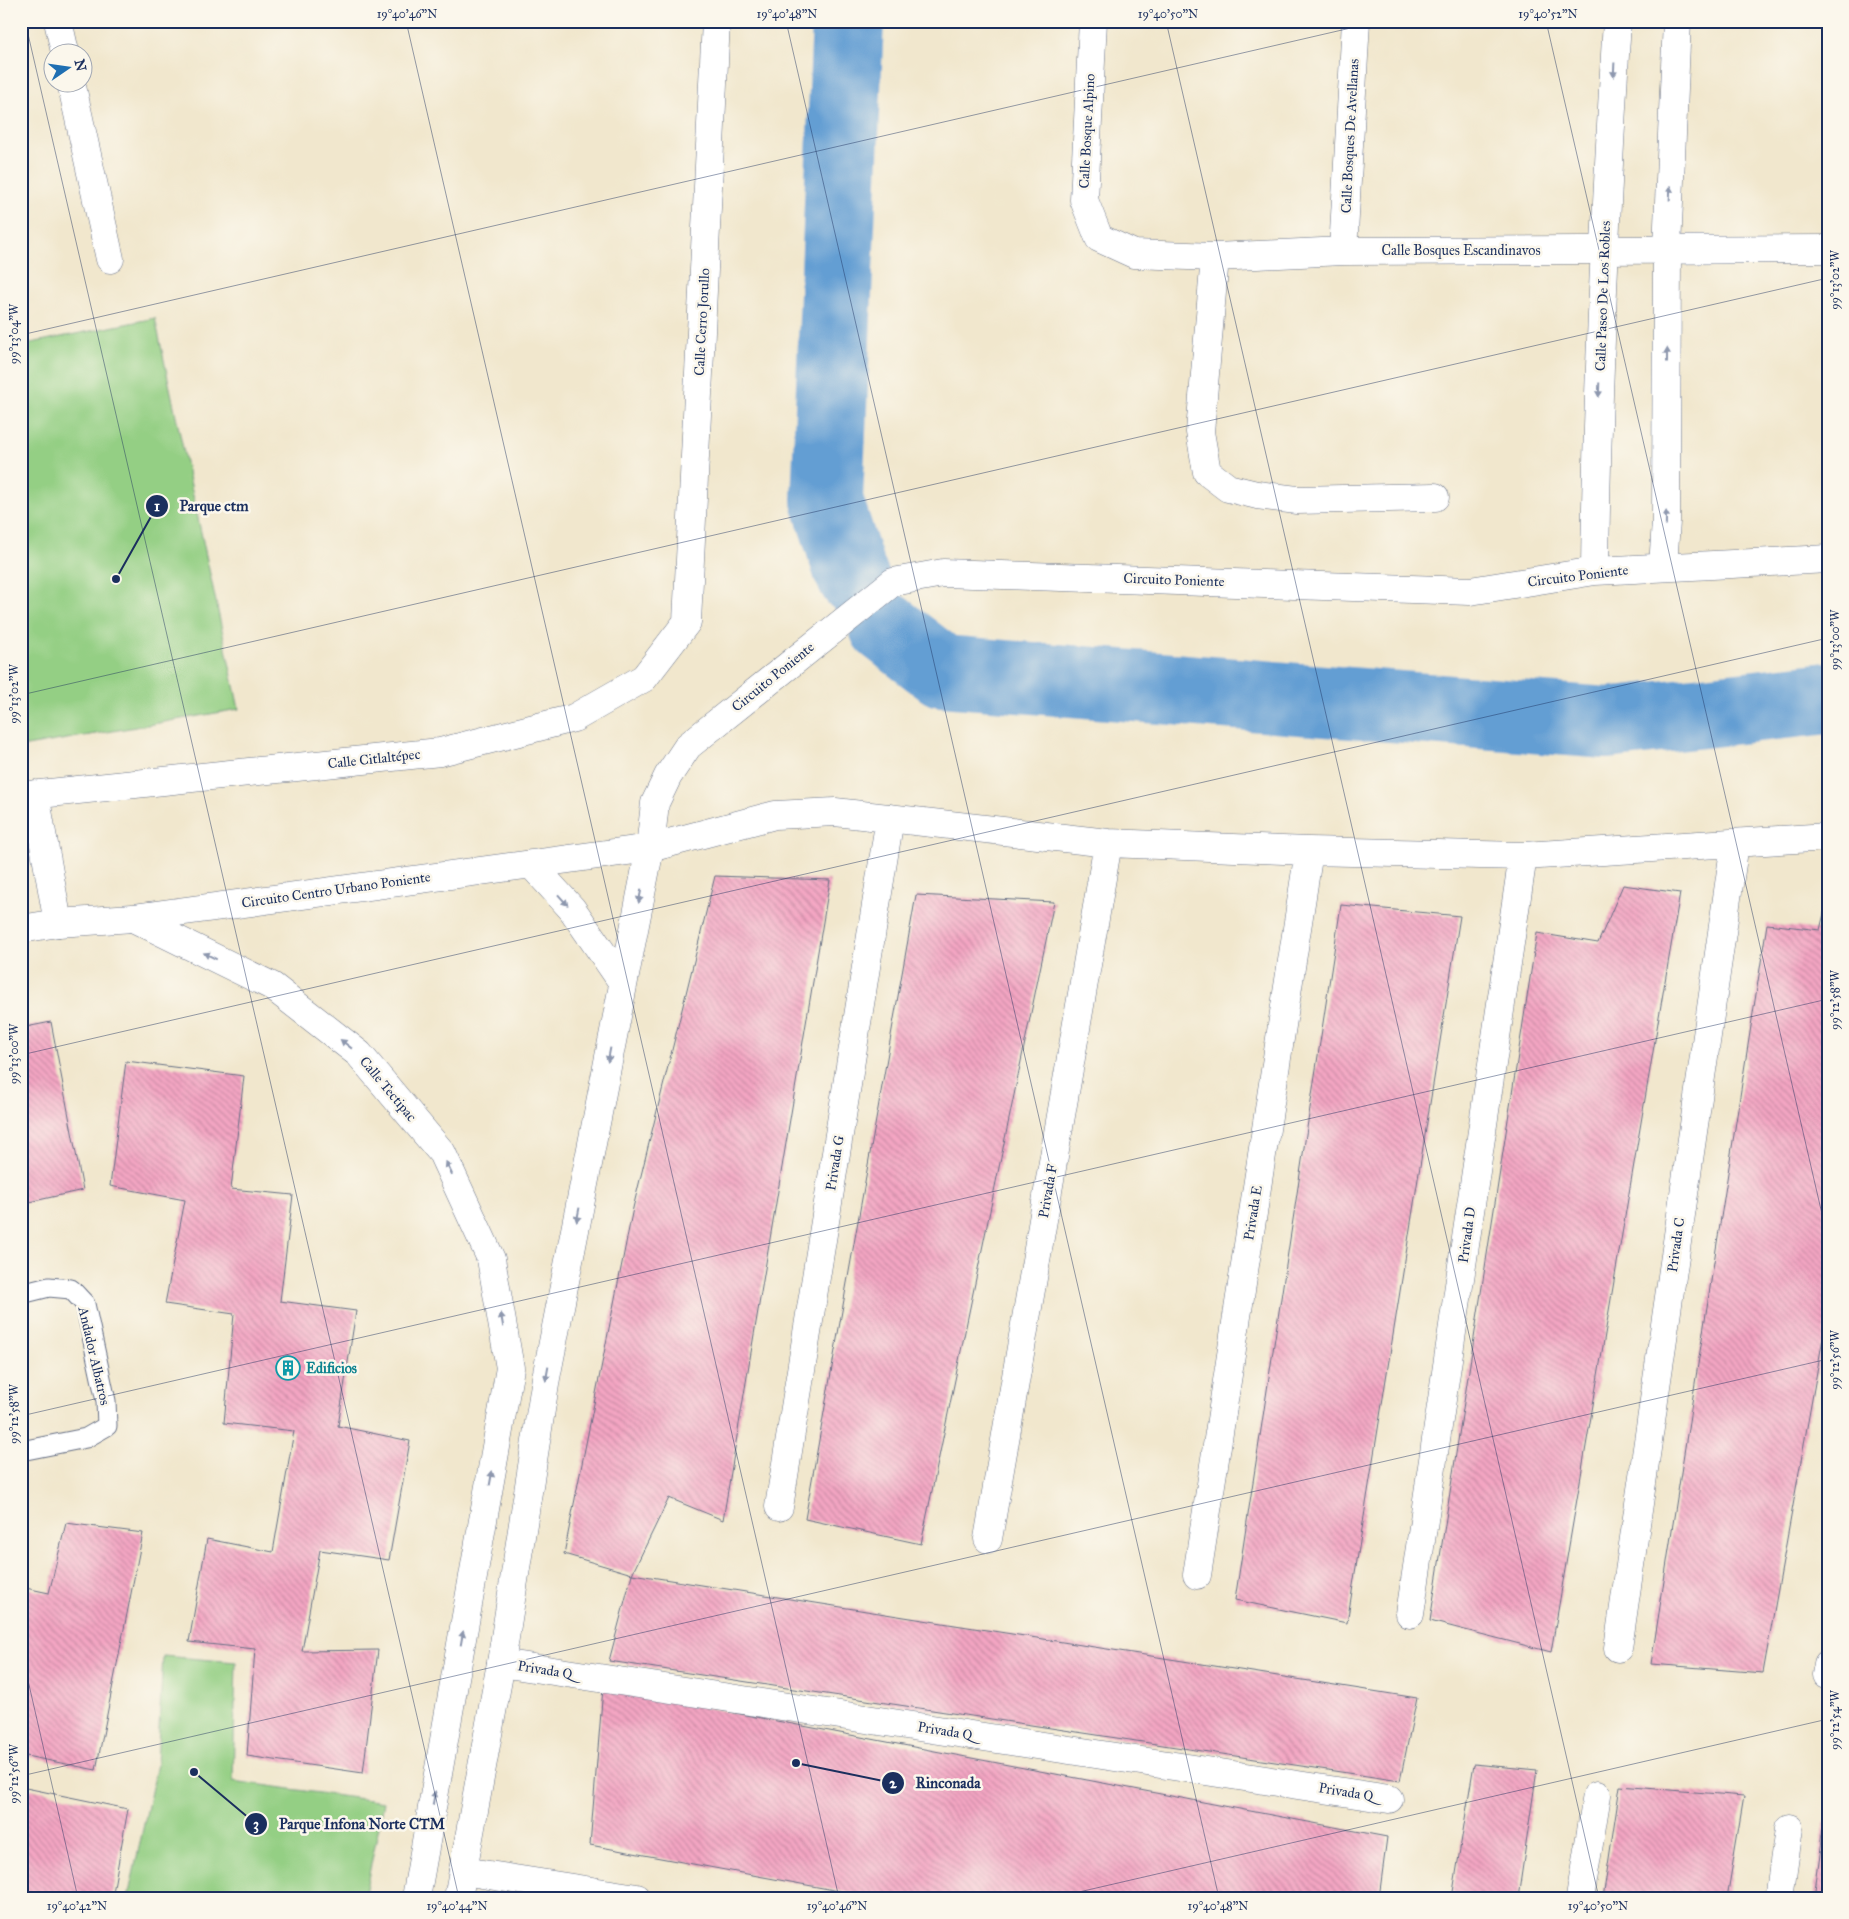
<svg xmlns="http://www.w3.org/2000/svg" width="1849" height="1919" font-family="'IM FELL Great Primer',serif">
<defs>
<pattern id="building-back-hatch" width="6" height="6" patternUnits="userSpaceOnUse" patternTransform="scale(1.25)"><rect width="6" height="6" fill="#f4a6c3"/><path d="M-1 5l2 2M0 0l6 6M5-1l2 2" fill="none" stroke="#c588a2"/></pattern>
</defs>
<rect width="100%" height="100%" fill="#fbf7ec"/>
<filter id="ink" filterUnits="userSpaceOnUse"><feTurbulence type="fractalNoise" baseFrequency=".02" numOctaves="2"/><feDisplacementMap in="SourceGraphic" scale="10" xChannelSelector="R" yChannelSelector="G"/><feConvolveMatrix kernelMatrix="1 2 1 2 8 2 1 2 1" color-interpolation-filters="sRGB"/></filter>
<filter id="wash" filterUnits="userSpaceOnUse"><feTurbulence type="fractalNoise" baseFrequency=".0096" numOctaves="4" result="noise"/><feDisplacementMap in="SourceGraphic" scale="20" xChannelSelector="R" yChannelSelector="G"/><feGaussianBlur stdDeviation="1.12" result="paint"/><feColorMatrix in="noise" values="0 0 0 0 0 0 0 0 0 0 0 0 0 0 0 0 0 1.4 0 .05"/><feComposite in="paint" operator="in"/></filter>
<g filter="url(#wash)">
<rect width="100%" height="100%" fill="#f1e7cd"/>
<path fill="#94cf84" stroke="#587f71" d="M155 318 239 709 21 747V450L30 433 21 374V345Z
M163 1656 236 1662 233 1781 384 1802 364 1898H128L157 1764Z"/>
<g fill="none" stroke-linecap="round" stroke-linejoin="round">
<path stroke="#639ed3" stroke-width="72" d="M848 21 827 500 849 569 854 579
M885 627 942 671 1607 723 1828 698"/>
</g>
<g id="blocks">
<path fill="url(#building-back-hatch)" d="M715 876 830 880 723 1520 669 1498 632 1574 564 1554 633 1208Z
M1623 885 1680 893 1551 1652 1430 1621 1537 933 1598 943Z
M916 895 1054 902 921 1544 805 1519Z
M1827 901 1828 1310 1763 1673 1651 1664 1767 924 1820 930Z
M1341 905 1460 916 1347 1623 1235 1600Z
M51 1022 83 1190 21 1204V1028Z
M126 1061 244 1076 231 1189 293 1195 280 1301 356 1311 338 1426 410 1441 389 1560 320 1550 302 1651 378 1650 363 1773 247 1756 255 1649 189 1642 207 1539 273 1552 294 1431 224 1423 234 1314 165 1304 185 1200 110 1186Z
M66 1523 143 1533 96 1770 21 1755V1587L49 1593Z
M632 1574 1417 1698 1400 1781 609 1661Z
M603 1688 1387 1837 1379 1898H877L590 1845Z
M1474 1764 1537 1770 1518 1898H1452Z
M1620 1786 1744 1796 1727 1898H1603Z
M21 1787 128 1809 112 1898H21Z
M1825 1819 1828 1820V1898H1814Z"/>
</g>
</g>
<g filter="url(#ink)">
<use href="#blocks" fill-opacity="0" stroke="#666f85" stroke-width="1"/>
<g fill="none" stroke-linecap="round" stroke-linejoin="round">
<g stroke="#666f85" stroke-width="21">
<path id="lane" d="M21 1294 49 1287 71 1289 85 1304 106 1401 107 1426 86 1438 21 1451"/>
</g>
<g stroke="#666f85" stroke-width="29">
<path id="street" d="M58 21 65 52
M1093 21 1084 200 1099 238 1134 254 1215 257 1343 251 1828 249
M71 82 110 259
M1343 251 1356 21
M1215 257 1200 432 1207 472 1228 488 1257 495 1297 500 1435 497
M35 794 58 923
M21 796 440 752 574 718 644 678 687 622 716 21
M650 848 775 815 835 812 1108 843 1309 851 1523 856 1828 837
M779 1507 890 818
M988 1539 1108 843
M1197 1575 1309 851
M1410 1614 1523 856
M1618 1648 1735 843
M501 1663 1389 1799
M1826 1675 1828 1664
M463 1871 637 1898
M1580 1898 1597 1795
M1779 1898 1789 1828"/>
</g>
<g stroke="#666f85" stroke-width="29">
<path id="secondary" d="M1663 567 1666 521 1667 248 1677 21
M1595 571C1597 387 1606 204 1617 21
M531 864 572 909 623 983
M133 918 272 986 359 1054 442 1153 491 1259 510 1368 416 1898
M21 929 58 923 133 918 650 848
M458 1898 501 1663 546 1378 650 848 655 803 668 776 688 746 893 582 943 573 1470 591 1595 571 1828 559"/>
</g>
<use href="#lane" stroke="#fff" stroke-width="19"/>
<use href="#street" stroke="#fff" stroke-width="28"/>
<use href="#secondary" stroke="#fff" stroke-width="28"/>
</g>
<defs><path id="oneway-solid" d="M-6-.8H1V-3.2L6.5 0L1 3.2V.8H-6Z" transform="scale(1.25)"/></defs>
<g fill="#8d97ae">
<use href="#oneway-solid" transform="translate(1614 70) rotate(93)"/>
<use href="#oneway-solid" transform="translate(1670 193) rotate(-87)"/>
<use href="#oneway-solid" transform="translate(1667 355) rotate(-90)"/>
<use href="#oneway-solid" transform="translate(1599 390) rotate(92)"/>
<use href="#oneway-solid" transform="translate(1666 518) rotate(-89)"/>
<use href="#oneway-solid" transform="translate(640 896) rotate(101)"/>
<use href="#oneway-solid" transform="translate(563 900) rotate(48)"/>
<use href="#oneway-solid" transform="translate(210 956) rotate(-154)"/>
<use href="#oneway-solid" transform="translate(346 1044) rotate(-142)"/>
<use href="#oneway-solid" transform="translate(609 1055) rotate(101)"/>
<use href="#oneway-solid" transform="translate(449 1168) rotate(-115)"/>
<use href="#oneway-solid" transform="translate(578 1215) rotate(101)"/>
<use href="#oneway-solid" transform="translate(502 1320) rotate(-100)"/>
<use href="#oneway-solid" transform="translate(547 1374) rotate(100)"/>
<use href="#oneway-solid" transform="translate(491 1478) rotate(-80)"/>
<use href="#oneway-solid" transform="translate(462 1638) rotate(-80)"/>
<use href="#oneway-solid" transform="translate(434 1798) rotate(-80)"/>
</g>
</g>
<path fill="none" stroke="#1b2f5e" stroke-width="1" stroke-opacity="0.45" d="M25 21 459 1898M406 21 839 1898M786 21 1219 1898M1166 21 1599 1898M1546 21 1828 1240M21 335 1381 21M21 695 1828 278M21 1055 1828 638M21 1416 1828 999M21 1650 78 1898M21 1776 1828 1359M1053 1898 1828 1719"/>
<defs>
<g id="building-ring" transform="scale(1.25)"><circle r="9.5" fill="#fbf7ec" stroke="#0f9aa8" stroke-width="1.5"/><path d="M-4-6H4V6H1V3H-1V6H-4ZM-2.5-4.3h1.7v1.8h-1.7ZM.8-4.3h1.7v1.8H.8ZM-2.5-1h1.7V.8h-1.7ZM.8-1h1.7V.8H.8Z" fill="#0f9aa8"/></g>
</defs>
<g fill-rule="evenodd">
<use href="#building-ring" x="288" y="1368"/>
</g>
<g text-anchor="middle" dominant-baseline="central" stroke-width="5" stroke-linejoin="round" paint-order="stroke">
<g font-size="14" fill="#1b2f5e" stroke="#fbf7ec">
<text transform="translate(1087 131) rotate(-87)">Calle Bosque Alpino</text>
<text transform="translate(1350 136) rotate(-87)">Calle Bosques De Avellanas</text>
<text x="1461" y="250">Calle Bosques Escandinavos</text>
<text transform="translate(1603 296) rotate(-88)">Calle Paseo De Los Robles</text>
<text transform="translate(702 322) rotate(-87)">Calle Cerro Jorullo</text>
<text transform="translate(1578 576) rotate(-7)">Circuito Poniente</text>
<text transform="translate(1174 580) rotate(2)">Circuito Poniente</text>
<text transform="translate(773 677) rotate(-39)">Circuito Poniente</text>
<text transform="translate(374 759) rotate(-6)">Calle Citlaltépec</text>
<text transform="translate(336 890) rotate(-8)">Circuito Centro Urbano Poniente</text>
<text transform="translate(388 1089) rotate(50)">Calle Tectipac</text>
<text transform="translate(835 1163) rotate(-81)">Privada G</text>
<text transform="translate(1048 1191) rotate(-80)">Privada F</text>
<text transform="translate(1253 1213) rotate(-81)">Privada E</text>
<text transform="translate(1467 1235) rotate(-82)">Privada D</text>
<text transform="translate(1676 1245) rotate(-82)">Privada C</text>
<text transform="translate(94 1356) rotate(77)">Andador Albatros</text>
<text transform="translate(545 1670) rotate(9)">Privada Q</text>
<text transform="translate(945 1731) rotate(9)">Privada Q</text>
<text transform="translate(1346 1792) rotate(9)">Privada Q</text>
</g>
<g font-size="14" font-weight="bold" fill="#0d838f" stroke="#fbf7ec" text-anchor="start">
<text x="306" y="1368">Edificios</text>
</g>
</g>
<path fill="none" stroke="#1b2f5e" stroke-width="2" d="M116 579L157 506M796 1763L893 1783M194 1772L256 1824"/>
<g fill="#1b2f5e" stroke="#fbf7ec" stroke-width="2">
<circle cx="116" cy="579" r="5"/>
<circle cx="796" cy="1763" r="5"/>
<circle cx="194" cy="1772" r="5"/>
<circle cx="157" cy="506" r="12"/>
<circle cx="893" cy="1783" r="12"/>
<circle cx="256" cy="1824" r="12"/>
</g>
<g font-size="15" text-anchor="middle" font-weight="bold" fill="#fff">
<text x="157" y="511">1</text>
<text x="893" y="1788">2</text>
<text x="256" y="1829">3</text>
</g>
<g font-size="15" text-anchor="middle" font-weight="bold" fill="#1b2f5e" stroke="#fbf7ec" stroke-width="5" stroke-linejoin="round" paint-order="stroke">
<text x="214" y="511">Parque ctm</text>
<text x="948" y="1788">Rinconada</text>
<text x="362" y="1829">Parque Infona Norte CTM</text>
</g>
<rect width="1849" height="1919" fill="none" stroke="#fbf7ec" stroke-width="55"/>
<g transform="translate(68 68) rotate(77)"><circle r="24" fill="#fbf7ec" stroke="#a1a7b3"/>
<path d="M0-4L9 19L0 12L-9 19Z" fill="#1f6fb2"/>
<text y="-8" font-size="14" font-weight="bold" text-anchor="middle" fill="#1b2f5e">N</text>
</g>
<rect x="28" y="28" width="1794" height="1864" fill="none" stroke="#1b2f5e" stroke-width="2"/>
<g font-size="12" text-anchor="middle" fill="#1b2f5e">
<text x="407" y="18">19°40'46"N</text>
<text x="787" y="18">19°40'48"N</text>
<text x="1168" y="18">19°40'50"N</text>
<text x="1548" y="18">19°40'52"N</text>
<text transform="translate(1835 280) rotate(-90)" y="4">99°13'02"W</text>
<text transform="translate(14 334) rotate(-90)" y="4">99°13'04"W</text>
<text transform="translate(1835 640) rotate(-90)" y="4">99°13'00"W</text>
<text transform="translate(14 694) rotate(-90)" y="4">99°13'02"W</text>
<text transform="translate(1835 1000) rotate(-90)" y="4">99°12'58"W</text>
<text transform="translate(14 1054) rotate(-90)" y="4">99°13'00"W</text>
<text transform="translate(1835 1360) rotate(-90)" y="4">99°12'56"W</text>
<text transform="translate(14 1414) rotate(-90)" y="4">99°12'58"W</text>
<text transform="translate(1835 1720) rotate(-90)" y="4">99°12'54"W</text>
<text transform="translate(14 1774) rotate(-90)" y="4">99°12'56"W</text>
<text x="77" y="1910">19°40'42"N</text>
<text x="457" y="1910">19°40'44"N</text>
<text x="837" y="1910">19°40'46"N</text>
<text x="1218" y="1910">19°40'48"N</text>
<text x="1598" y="1910">19°40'50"N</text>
</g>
</svg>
